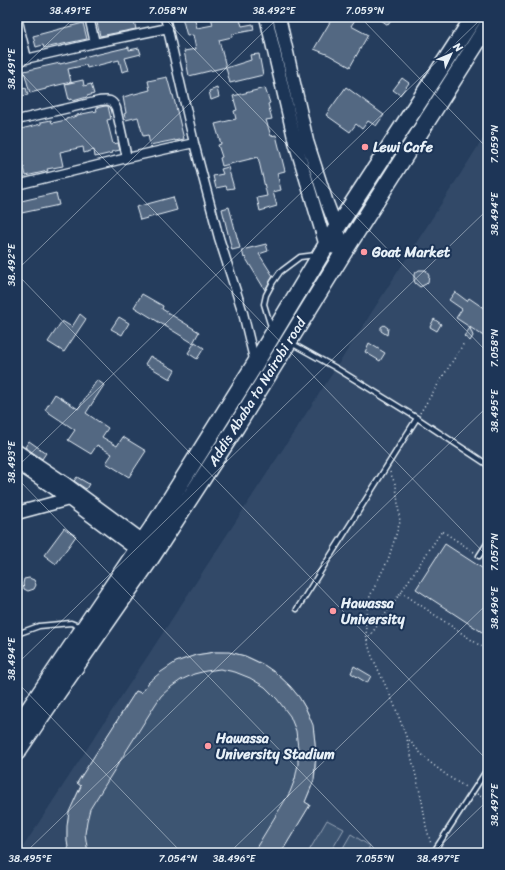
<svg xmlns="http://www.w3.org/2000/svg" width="505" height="870" font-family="Sriracha,sans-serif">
<rect width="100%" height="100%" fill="#253d5d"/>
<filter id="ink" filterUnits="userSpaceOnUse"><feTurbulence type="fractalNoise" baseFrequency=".025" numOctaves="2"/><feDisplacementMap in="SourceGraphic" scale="8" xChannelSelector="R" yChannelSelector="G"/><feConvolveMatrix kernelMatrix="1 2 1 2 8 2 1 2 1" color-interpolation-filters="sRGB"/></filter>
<g filter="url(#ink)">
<path fill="#334a68" d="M488 131V853H19L336 368Z"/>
<path fill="#3e5472" stroke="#93a2b5" d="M215 652C225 652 236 653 245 656 275 667 303 693 312 724 314 730 314 736 315 742 316 754 317 770 313 782 311 789 308 795 305 802L310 805 281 853H69C64 827 69 809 81 786L77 783 136 691 141 693 149 682 176 662 196 655Z
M327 820 344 829 330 853H312L309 851Z
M351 834 370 846 366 853H340Z"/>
<path fill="#536782" stroke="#e8f1f8" d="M100 17H133L136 29 100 36 96 18Z
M182 17H194L197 28 213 25 211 17H239L242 26 253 24 254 30 232 34V37L219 40 226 67 189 76 184 51 196 49 193 35 187 36Z
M333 17H357L351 26 368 35 350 67 329 55 314 49Z
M377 17H394L388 25Z
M83 23 87 39 44 48 43 45 36 47 33 36Z
M129 47V50L139 48 141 54 125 58 129 70 122 72 119 60 87 68 86 65 68 69 71 82 46 88V89L30 93 24 71 60 63V64L84 58V57L95 54V55Z
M259 54 263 75 230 83 226 68 251 60 250 55Z
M167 77 172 95H173L184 139 175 141V140L150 145 148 135 143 136 138 117 126 120 124 114 126 113 123 97 150 90 148 81Z
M402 78 409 83 400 95 393 90Z
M83 80 84 86 91 84 94 94 87 96V97L73 101 72 99 69 100 65 84Z
M346 87 384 115 376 126 368 121 362 129 356 124 350 132 326 115Z
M26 88 28 95 17 97V90Z
M217 88 219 97 211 100 209 91Z
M265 88 270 103 268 104 272 119 266 120 271 136 276 135 285 171 277 173 281 190 273 192 277 206 260 211 257 198 267 196 258 157 222 166 220 158 222 157 218 145 221 144 215 124 236 119 234 111 237 110 233 96Z
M105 106H108L111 119 107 120 113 144 118 143 120 150 111 152 112 153 95 157 94 150 84 153 83 147 60 152 63 166 47 169 48 171 26 176 17 139V130L41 124V122L51 120 52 123 66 120V119L77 116V115L97 111 96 108Z
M228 167 234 188 227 189 226 186 216 188 213 176 223 174 221 169Z
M56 193 59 205 17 214V202Z
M173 197 177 210 140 220 136 207Z
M229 207 240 248 232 250 222 209Z
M266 244 268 251 259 254 273 276 265 290 245 257 244 258 242 250Z
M419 270H426L429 276 428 282 426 284 420 287 415 283 414 280V274Z
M455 292 467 301 469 298 488 311V339L456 318 462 309 449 300Z
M142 294 163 306 162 309 199 332 193 343 134 307Z
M80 314 86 319 64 352 48 342 62 321 72 327Z
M119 317 129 323 122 335 111 329Z
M434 319 441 324 437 331 430 327Z
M384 325 388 328 387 335 381 331V327Z
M470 328 473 336 470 341 464 336Z
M195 342 204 348 197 359 188 353Z
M369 343 385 353 380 361 365 352Z
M150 356 175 370 170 379 145 364Z
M97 380 104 385 86 413 108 428 102 437 117 446 123 437 146 451 129 477 106 463 112 454 97 445 91 454 68 440 75 430 45 410 55 394 78 409Z
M29 441 46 453 42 459 25 447Z
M77 477 89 484 86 489 74 481Z
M64 528 76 536 56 564 44 555Z
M445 544 488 572V636L416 589Z
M29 578 34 580 36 585 34 589 28 591 24 589 23 584 24 579Z
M215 652H229L245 656 264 665 277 674 290 686 299 697 306 709 313 725 316 752 315 764 314 780 305 802 310 805 281 853H253L290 792 295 779 298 764V748L296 731 290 716 277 699 265 687 250 678 235 672 220 669 206 671 194 674 181 680 171 687 161 696 155 705 90 809 87 821 85 834 88 853H69L67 841V826L69 812 81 786 77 783 136 691 141 693 149 682 161 672 176 662 196 655Z
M354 666 371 676 367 683 351 673Z"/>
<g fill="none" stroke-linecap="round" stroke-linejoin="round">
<g stroke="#e8f1f8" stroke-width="7">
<path id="lane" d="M271 327 264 304 266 295 273 282 280 272 300 257 316 255
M291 343 336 368 417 418 488 465
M479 556 488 542
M297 609 417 418
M17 634 39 626 71 623 81 627
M433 853 488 768"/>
</g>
<g stroke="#e8f1f8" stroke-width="11">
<path id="street" d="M17 17 27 59
M89 17 95 43
M165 17 194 143 219 238 243 313 255 363
M17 61 95 43 168 28
M17 120 99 101C108 100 112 99 116 108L127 158
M17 185 127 158 194 143"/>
</g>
<g stroke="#e8f1f8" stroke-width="15">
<path id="secondary" d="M266 17 295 142 326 246 345 250
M279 17 307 141 327 203 345 250
M17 451 66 484 150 546
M17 463 54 488 137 550 145 554
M17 513 69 499 72 495"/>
</g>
<g stroke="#e8f1f8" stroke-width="19">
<path id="highway" d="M17 727 156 522 255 364 336 229 474 17
M17 752 37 722 151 558 236 427 345 250 488 25"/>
</g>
<path stroke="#e8f1f8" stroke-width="1.5" stroke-dasharray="1 3" stroke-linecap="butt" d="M420 413 464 343
M390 472 396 486 400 522 388 560 370 596 365 619 367 640 371 654 394 704 407 739 422 801 426 826 431 844
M474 552 442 531 401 592 488 651
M484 559 488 562
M367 640 401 592
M409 740 427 760 449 777 467 788
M477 794 488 801
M291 851 294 853"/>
<use href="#lane" stroke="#1d3557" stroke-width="4"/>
<use href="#street" stroke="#1d3557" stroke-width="8"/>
<use href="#secondary" stroke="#1d3557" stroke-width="12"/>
<use href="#highway" stroke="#1d3557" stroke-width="16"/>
</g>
</g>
<path fill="none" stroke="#e8f1f8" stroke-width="1" stroke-opacity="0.45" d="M163 17 488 353M360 17 488 149M17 69 488 557M17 73 75 17M17 270 279 17M17 274 488 761M17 467 483 17M17 478 379 853M17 664 488 209M17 682 182 853M25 853 488 406M229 853 488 603M433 853 488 800"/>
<g fill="#ff9aa2" stroke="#1d3557" stroke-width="1.5">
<circle cx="365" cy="147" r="4"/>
<circle cx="364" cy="252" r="4"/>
<circle cx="333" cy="611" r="4"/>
<circle cx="208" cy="746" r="4"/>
</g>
<g text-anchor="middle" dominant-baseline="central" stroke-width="4" stroke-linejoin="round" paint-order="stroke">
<g font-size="14" font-weight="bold" fill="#e8f1f8" stroke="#1d3557" text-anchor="start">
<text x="373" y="147">Lewi Cafe</text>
<text x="372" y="252">Goat Market</text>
<text x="341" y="603">Hawassa<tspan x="341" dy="16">University</tspan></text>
<text x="216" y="738">Hawassa<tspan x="216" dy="16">University Stadium</tspan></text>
</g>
<g font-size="14" fill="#e8f1f8" stroke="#1d3557">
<text transform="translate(257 392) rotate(-58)">Addis Ababa to Nairobi road</text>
</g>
</g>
<rect width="505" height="870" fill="none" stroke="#1d3557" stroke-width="44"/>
<g transform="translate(451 54) rotate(46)" stroke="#1d3557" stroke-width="3" paint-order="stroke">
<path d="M0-3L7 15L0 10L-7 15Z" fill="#e8f1f8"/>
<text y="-6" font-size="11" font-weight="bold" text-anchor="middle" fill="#e8f1f8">N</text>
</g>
<rect x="22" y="22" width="461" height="826" fill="none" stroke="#e8f1f8" stroke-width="1.5"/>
<g font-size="10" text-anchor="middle" fill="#e8f1f8">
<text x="70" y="14">38.491°E</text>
<text x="168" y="14">7.058°N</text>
<text x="274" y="14">38.492°E</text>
<text x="365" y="14">7.059°N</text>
<text transform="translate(11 69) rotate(-90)" y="4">38.491°E</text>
<text transform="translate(494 144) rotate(-90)" y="4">7.059°N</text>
<text transform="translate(494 214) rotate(-90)" y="4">38.494°E</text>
<text transform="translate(11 265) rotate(-90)" y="4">38.492°E</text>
<text transform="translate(494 348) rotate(-90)" y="4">7.058°N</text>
<text transform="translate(494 411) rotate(-90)" y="4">38.495°E</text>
<text transform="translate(11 462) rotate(-90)" y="4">38.493°E</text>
<text transform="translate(494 552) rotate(-90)" y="4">7.057°N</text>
<text transform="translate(494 608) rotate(-90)" y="4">38.496°E</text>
<text transform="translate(11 659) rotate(-90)" y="4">38.494°E</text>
<text transform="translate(494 805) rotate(-90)" y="4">38.497°E</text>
<text x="30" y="862">38.495°E</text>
<text x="178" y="862">7.054°N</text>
<text x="234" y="862">38.496°E</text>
<text x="375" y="862">7.055°N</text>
<text x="438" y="862">38.497°E</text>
</g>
</svg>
